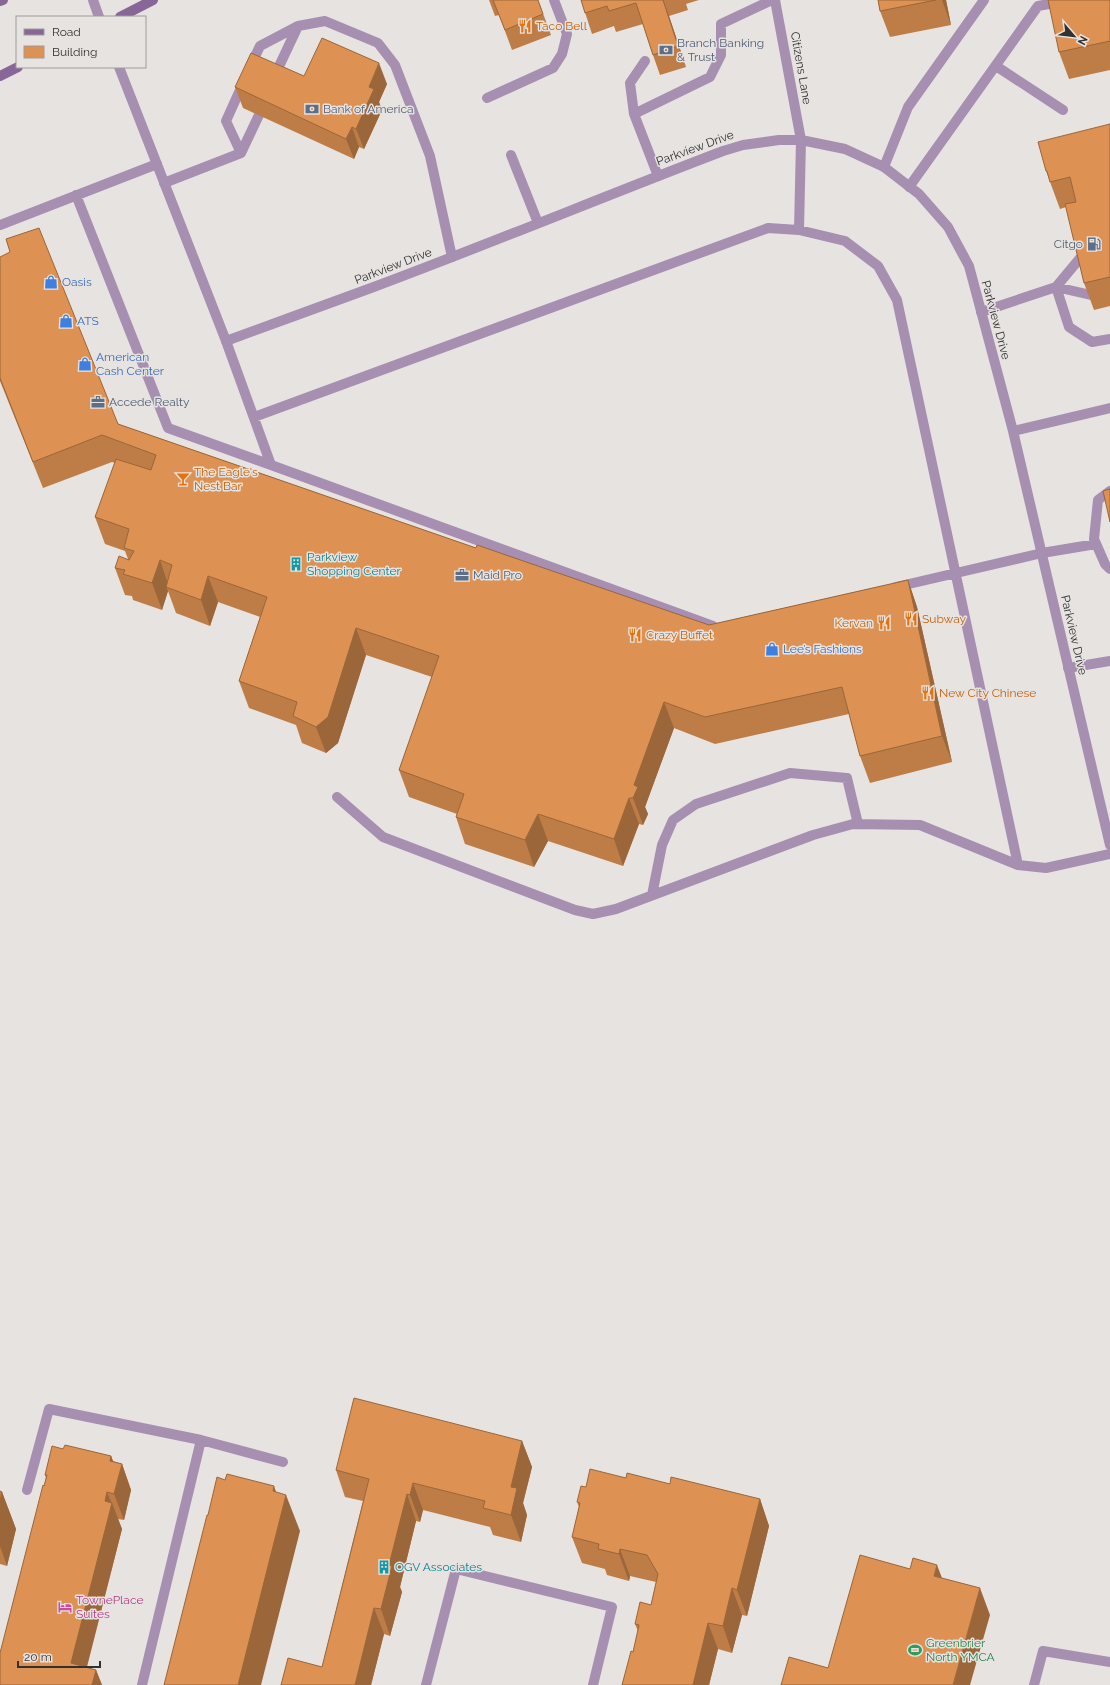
<svg xmlns="http://www.w3.org/2000/svg" width="1110" height="1685" font-family="Raleway,sans-serif">
<rect width="100%" height="100%" fill="#e7e3e1"/>
<g fill="none" stroke-linecap="round" stroke-linejoin="round">
<path stroke="#a68fb1" stroke-width="10" d="M645 61 630 83 634 114 658 176
M996 66 1063 110
M250 67 260 46 298 26
M274 77 298 26 325 21 378 43 395 65 430 156 452 257
M487 98 553 68 562 54 567 34 554 0
M634 114 710 77 721 55V24L772 0
M241 153 226 121 244 81
M511 155 538 223
M884 167 908 107 984 0
M164 183 241 153 259 115
M909 187 1038 6 1070 0
M76 195 168 428 271 465
M0 225 157 164
M799 230 801 140
M1081 257 1056 287 1069 327 1092 342 1110 339
M981 312 1056 287 1091 295
M226 341 271 465 713 626
M254 417 768 228 799 230 845 241 878 266 897 300 1018 865 1046 868 1110 854
M1110 491 1098 500 1094 539 1105 564 1110 569
M896 587 1042 553 1096 544
M1068 668 1110 661
M337 797 383 837 575 910 593 914 616 909 813 835 853 824 920 825 1018 865
M652 895 662 845 673 820 696 804 790 773 847 778 858 824
M27 1490 49 1409 201 1440 283 1462
M142 1685 201 1440
M426 1685 456 1569 612 1607 593 1685
M1034 1685 1043 1651 1110 1662"/>
<path stroke="#a68fb1" stroke-width="10" d="M93 0 99 17
M775 0 801 140
M119 67 226 341C274 323 323 306 371 288 489 244 605 196 723 151L743 145 779 140H801L845 149 884 167 919 194 948 227 969 266 1013 431 1110 845
M1013 431 1110 408"/>
<path stroke="#886697" stroke-width="10" d="M0 1 3 0
M120 17 153 0
M0 76 18 67"/>
</g>
<path fill="#be7d47" d="M489 0H538L551 35 512 50 499 15 495 16Z
M581 0H699L686 4 688 10 669 16 686 67 660 75 653 55 643 24 616 32 614 26 592 34Z
M878 0H946L951 25 890 37 880 11Z
M1110 0V70L1069 79 1059 52Z
M304 76 387 84 379 102 382 110 364 149 359 147 354 159 243 108 235 87Z
M1110 124V306L1094 310 1084 283 1066 207 1060 209 1046 171Z
M0 257 118 424 476 548 709 625 908 580 917 607 952 762 870 783 860 756 849 714 715 744 674 728 645 807 648 814 643 825 639 824 623 866 548 841 534 867 465 844 456 817 457 814 409 797 399 770 432 677 366 655 338 743 326 753 302 743 296 725 249 708 239 681 260 617 218 602 210 626 176 613 168 591 162 610 133 600 132 596 125 595 115 568 128 559 125 551 105 544 95 517 115 463 112 462 43 488 0 381Z
M522 1441 532 1467 523 1503 527 1515 521 1542 493 1535 490 1527 423 1510 420 1522 416 1521 400 1587 402 1592 390 1636 384 1634 371 1685H281L322 1667 363 1501 345 1497 336 1470Z
M63 1449 111 1456 113 1461 122 1464 131 1490 124 1520 118 1519 122 1529 87 1667 96 1670 102 1685H0L46 1478 45 1475Z
M626 1478 670 1484 760 1499 769 1526 747 1616 742 1615 732 1653 718 1649 709 1685H622L633 1652 638 1631 635 1624 651 1605 656 1582 630 1576 629 1581 607 1575 605 1569 582 1563 572 1537 579 1507 577 1502 586 1487Z
M0 1491 2 1492 16 1529 7 1566 0 1564Z"/>
<path fill="#9b6639" d="M663 0 669 16 686 67 678 46Z
M942 0H946L951 25Z
M379 63 387 84 379 102 382 110 364 149 356 129 369 87Z
M352 127 359 147 354 159 346 139Z
M160 560 169 587H166L168 591 162 610 152 583Z
M208 576 218 602 210 626 201 600Z
M908 580 917 607 952 762 942 736Z
M356 628 366 655 338 743 326 753 316 727Z
M664 702 674 728 645 807 648 814 643 825 633 798 634 785Z
M629 798 639 824 623 866 614 839Z
M538 814 548 841 534 867 525 840Z
M522 1441 532 1467 523 1503 527 1515 521 1542 511 1515V1487Z
M111 1456 119 1476 122 1464 131 1490 124 1520 114 1494 110 1461Z
M413 1483 423 1510 420 1522 410 1495Z
M274 1486 282 1509 286 1495 300 1531 261 1685H238Z
M2 1492 16 1529 7 1566 0 1546V1502Z
M107 1492 112 1504V1503L122 1529 82 1685 71 1663Z
M407 1494 416 1521 400 1587 402 1592 390 1636 381 1609 389 1565Z
M760 1499 769 1526 747 1616 737 1590Z
M620 1549 630 1576 629 1581 619 1554Z
M937 1565 947 1591 934 1576Z
M732 1588 742 1615 732 1653 723 1626Z
M980 1588 990 1615 970 1685H953Z
M374 1608 384 1634 371 1685H355Z
M708 1623 718 1649 709 1685H693Z
M96 1670 102 1685H92Z"/>
<path fill="#dd9152" stroke="#9b6639" d="M493 0H538L543 14 505 30Z
M581 0H663L678 46 653 55 636 3 609 11 607 6 585 13Z
M878 0H936L880 11Z
M1048 0H1110V41L1059 52Z
M322 38 379 63 369 87 374 89 356 129 352 127 346 139 235 87 251 53 304 76Z
M1110 124V277L1084 283 1065 204 1076 202 1070 177 1050 182 1047 171H1046L1038 142Z
M39 228 118 424 476 548 477 545 709 625 908 580 942 736 860 756 842 687 705 717 664 702 634 785 638 787 633 798H629L614 839 538 814 525 840 456 817 464 794 399 770 439 656 356 628 328 717 316 727 293 716 297 702 239 681 267 597 208 576 201 600 166 587 172 565 160 560 152 583 123 574 125 570 115 568 119 556 129 560 134 551 124 548 129 529 95 517 116 459 151 470 156 455 102 435 33 462 0 378V257L10 252 6 239Z
M1110 489V522L1103 491Z
M354 1398 522 1441 511 1487 517 1488 511 1515 483 1508 485 1501 413 1483 410 1495 407 1494 389 1565 392 1566 381 1609 374 1608 355 1685H281L288 1658 322 1667 369 1479 336 1470Z
M65 1445 111 1456 110 1461 122 1464 114 1494 107 1492 105 1501 112 1503 71 1663 96 1670 92 1685H0V1653L43 1485 44 1486 47 1475H45L52 1446 63 1449Z
M590 1469 626 1478 627 1473 670 1484 671 1477 760 1499 737 1590 732 1588 723 1626 708 1623 693 1685H622L631 1651 633 1652 639 1625 635 1624 640 1602 651 1605 658 1574 647 1555 620 1549 619 1554 598 1549 599 1544 572 1537 580 1503 577 1502 581 1486 586 1487Z
M227 1474 274 1486 273 1491 286 1495 238 1685H164L207 1515H208L217 1477 225 1480Z
M0 1491 2 1492 0 1502Z
M860 1555 910 1569 913 1558 937 1565 934 1576 980 1588 953 1685H781L789 1657 828 1668Z"/>
<defs>
<g id="restaurant-bare" transform="scale(1.08)"><path d="M-5-6h1v4h1v-4h1v4h1v-4h1v5L-1.5 .5V6h-2V.5L-5-1ZM5-6V6H3V1.5H1.5Q1.5-4 5-6Z" fill="#e8710a" stroke="#e7e3e1" stroke-width="2.5" paint-order="stroke"/></g>
<g id="bank-bare" transform="scale(1.08)"><path d="M-6-4H6V4H-6ZM0-2.3a2.3 2.3 0 1 0 0 4.6a2.3 2.3 0 1 0 0-4.6Z" fill="#5c6f8a" stroke="#e7e3e1" stroke-width="2.5" paint-order="stroke"/></g>
<g id="fuel-bare" transform="scale(1.08)"><path d="M-5.5-6h7V0h2V4h1.3V-2.5L3-4.5l.8-.8L6-3V5H2.5V1h-1V6h-7ZM-4.2-4.7v3.2H.2V-4.7Z" fill="#5c6f8a" stroke="#e7e3e1" stroke-width="2.5" paint-order="stroke"/></g>
<g id="shop-bare" transform="scale(1.08)"><path d="M-5-2.5h2.3a2.7 3.5 0 0 1 5.4 0H5L5.5 6h-11ZM-1.5-2.5h3a1.5 2.3 0 0 0-3 0Z" fill="#3f7fe0" stroke="#e7e3e1" stroke-width="2.5" paint-order="stroke"/></g>
<g id="office-bare" transform="scale(1.08)"><path d="M-6-3h4V-5.5h4V-3h4V5H-6ZM-1-4.5V-3h2v-1.5ZM-6 0V1H6V0Z" fill="#5c6f8a" stroke="#e7e3e1" stroke-width="2.5" paint-order="stroke"/></g>
<g id="bar-bare" transform="scale(1.08)"><path d="M-6-5H6L.8 .8V4.5H3.5V6h-7V4.5H-.8V.8Z" fill="#e8710a" stroke="#e7e3e1" stroke-width="2.5" paint-order="stroke"/></g>
<g id="building-bare" transform="scale(1.08)"><path d="M-4-6H4V6H1V3H-1V6H-4ZM-2.5-4.3h1.7v1.8h-1.7ZM.8-4.3h1.7v1.8H.8ZM-2.5-1h1.7V.8h-1.7ZM.8-1h1.7V.8H.8Z" fill="#0f9aa8" stroke="#e7e3e1" stroke-width="2.5" paint-order="stroke"/></g>
<g id="hotel-bare" transform="scale(1.08)"><path d="M-6-4.5h1.5V1H6V5H4.5V3h-9V5H-6ZM-4 0a1.8 1.8 0 1 1 3.6 0ZM.5 0V-2.5h3Q6-2.5 6 0Z" fill="#d1479c" stroke="#e7e3e1" stroke-width="2.5" paint-order="stroke"/></g>
<g id="stadium-bare" transform="scale(1.08)"><path d="M0-5a6.5 5 0 1 0 0 10a6.5 5 0 1 0 0-10ZM-3.5-1.8h7v3.6h-7Z" fill="#2e9e5b" stroke="#e7e3e1" stroke-width="2.5" paint-order="stroke"/></g>
</defs>
<g fill-rule="evenodd">
<use href="#restaurant-bare" x="525" y="26"/>
<use href="#bank-bare" x="666" y="50"/>
<use href="#bank-bare" x="312" y="109"/>
<use href="#fuel-bare" x="1094" y="244"/>
<use href="#shop-bare" x="51" y="282"/>
<use href="#shop-bare" x="66" y="321"/>
<use href="#shop-bare" x="85" y="364"/>
<use href="#office-bare" x="98" y="402"/>
<use href="#bar-bare" x="183" y="479"/>
<use href="#building-bare" x="296" y="564"/>
<use href="#office-bare" x="462" y="575"/>
<use href="#restaurant-bare" x="911" y="619"/>
<use href="#restaurant-bare" x="884" y="623"/>
<use href="#restaurant-bare" x="635" y="635"/>
<use href="#shop-bare" x="772" y="649"/>
<use href="#restaurant-bare" x="928" y="693"/>
<use href="#building-bare" x="384" y="1567"/>
<use href="#hotel-bare" x="65" y="1607"/>
<use href="#stadium-bare" x="915" y="1650"/>
</g>
<g text-anchor="middle" dominant-baseline="central" stroke-width="3" stroke-linejoin="round" paint-order="stroke">
<g font-size="12" fill="#c56008" stroke="#e7e3e1" text-anchor="start">
<text x="536" y="26">Taco Bell</text>
<text x="194" y="472">The Eagle's<tspan x="194" dy="14">Nest Bar</tspan></text>
<text x="922" y="619">Subway</text>
<text x="873" y="623" text-anchor="end">Kervan</text>
<text x="646" y="635">Crazy Buffet</text>
<text x="939" y="693">New City Chinese</text>
</g>
<g font-size="12" fill="#4e5e75" stroke="#e7e3e1" text-anchor="start">
<text x="677" y="43">Branch Banking<tspan x="677" dy="14">&amp; Trust</tspan></text>
<text x="323" y="109">Bank of America</text>
<text x="1083" y="244" text-anchor="end">Citgo</text>
<text x="109" y="402">Accede Realty</text>
<text x="473" y="575">Maid Pro</text>
</g>
<g font-size="12" fill="#323130" stroke="#e7e3e1">
<text transform="translate(801 68) rotate(80)">Citizens Lane</text>
<text transform="translate(695 148) rotate(-20)">Parkview Drive</text>
<text transform="translate(393 266) rotate(-21)">Parkview Drive</text>
<text transform="translate(996 320) rotate(75)">Parkview Drive</text>
<text transform="translate(1074 635) rotate(77)">Parkview Drive</text>
</g>
<g font-size="12" fill="#366cbe" stroke="#e7e3e1" text-anchor="start">
<text x="62" y="282">Oasis</text>
<text x="77" y="321">ATS</text>
<text x="96" y="357">American<tspan x="96" dy="14">Cash Center</tspan></text>
<text x="783" y="649">Lee’s Fashions</text>
</g>
<g font-size="12" fill="#0d838f" stroke="#e7e3e1" text-anchor="start">
<text x="307" y="557">Parkview<tspan x="307" dy="14">Shopping Center</tspan></text>
<text x="395" y="1567">OGV Associates</text>
</g>
<g font-size="12" fill="#b23c85" stroke="#e7e3e1" text-anchor="start">
<text x="76" y="1600">TownePlace<tspan x="76" dy="14">Suites</tspan></text>
</g>
<g font-size="12" fill="#27864d" stroke="#e7e3e1" text-anchor="start">
<text x="926" y="1643">Greenbrier<tspan x="926" dy="14">North YMCA</tspan></text>
</g>
</g>
<rect x="16" y="16" width="130" height="52" fill="#e7e3e1" stroke="#9f9c9a"/>
<rect x="24" y="29" width="20" height="6" fill="#886697" stroke="#9f9c9a"/>
<text x="52" y="36" font-size="12" fill="#323130">Road</text>
<rect x="24" y="46" width="20" height="12" fill="#dd9152" stroke="#9f9c9a"/>
<text x="52" y="56" font-size="12" fill="#323130">Building</text>
<g transform="translate(1074 36) rotate(118)" stroke="#e7e3e1" stroke-width="3" paint-order="stroke">
<path d="M0-3L7 15L0 10L-7 15Z" fill="#323130"/>
<text y="-6" font-size="11" font-weight="bold" text-anchor="middle" fill="#323130">N</text>
</g>
<path d="M18 1661v6h82v-6" fill="none" stroke="#323130" stroke-width="2"/>
<text x="24" y="1661" font-size="12" fill="#323130" stroke="#e7e3e1" stroke-width="3" paint-order="stroke">20 m</text>
</svg>
